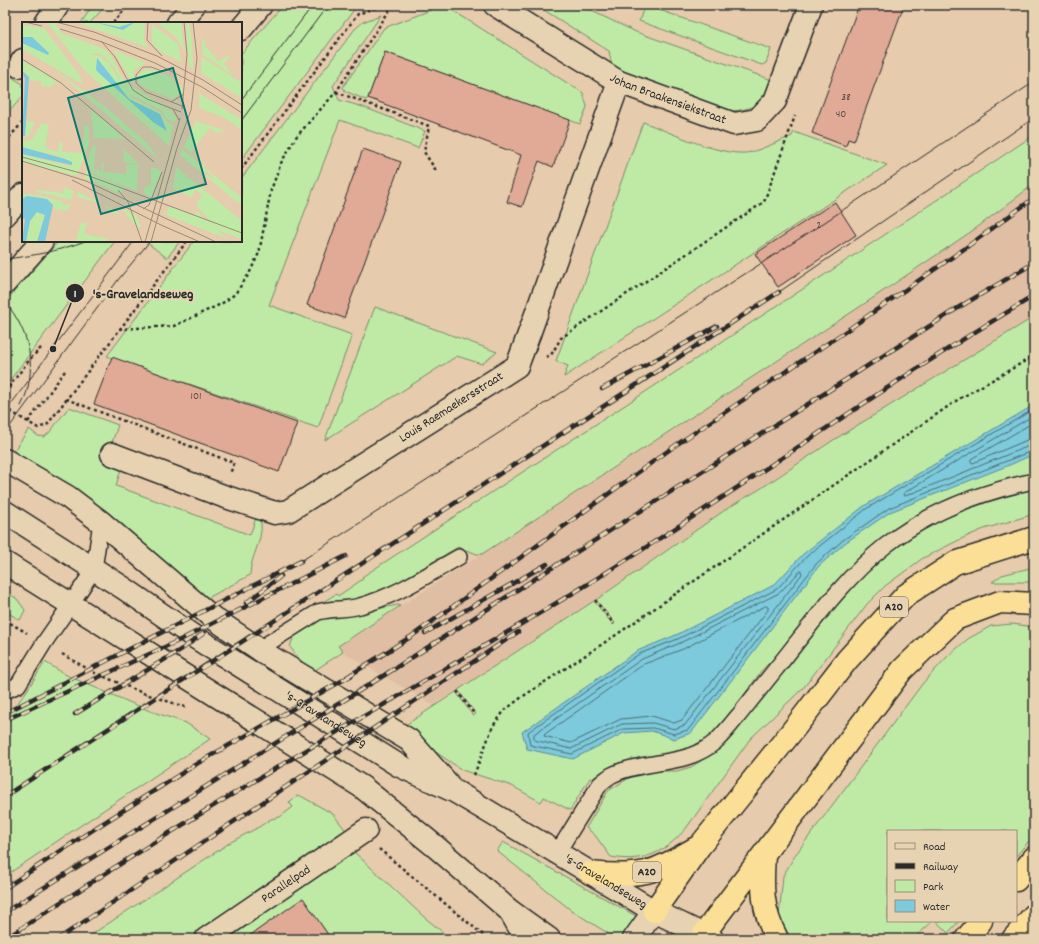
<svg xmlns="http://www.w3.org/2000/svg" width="1039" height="944" font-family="Dekko,sans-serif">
<rect width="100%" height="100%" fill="#e6cbac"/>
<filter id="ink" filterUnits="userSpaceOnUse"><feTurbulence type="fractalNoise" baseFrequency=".025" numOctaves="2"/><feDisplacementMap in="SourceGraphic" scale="8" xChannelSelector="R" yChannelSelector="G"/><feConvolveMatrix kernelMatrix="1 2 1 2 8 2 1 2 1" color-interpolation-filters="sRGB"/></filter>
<g filter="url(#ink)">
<path fill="#e0bea3" d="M1034 184V317L832 441 760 489 728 508 595 600 434 705 366 666 343 652 337 646 482 554 858 308 975 229Z"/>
<path fill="#bfeaa6" stroke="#758a68" d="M93 5H106L90 23H81Z
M283 5H362L356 7 241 160V54Z
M444 5 583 93 587 107 580 124 385 52 368 98 366 100 345 91 343 87 384 28Z
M536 5H579L636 32 772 80C770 85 769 92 766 96 756 108 742 111 728 111L626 73 612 66 609 51Z
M645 5 771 49 766 63 762 65 639 21Z
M381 15 333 86 339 100 363 107 425 131 418 148 340 120 269 305 352 335 318 428 107 356 194 241H241V179L355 29 363 22Z
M5 73 23 84V96L5 116Z
M643 122C670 132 725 159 752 152 765 148 779 141 792 136L794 132 887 165 564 377 568 366 556 361Z
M1034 135V184L975 229 858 308 482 554H477L458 547 397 583 357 599 325 603 303 614 336 594 338 596 363 579 362 577 832 270Z
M59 241H115L7 384 5 382V302Z
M145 241H180L167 258Z
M375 307 497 352 482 364 457 356 325 440Z
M1034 317V475L1004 480 968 494 911 522 762 670 727 718 707 739 694 746 668 754 635 759 619 763 595 780 590 778 570 810 544 797 541 802 512 786 462 770 401 728 456 692 473 716 476 714 458 690 594 601 613 625 615 623 596 600 728 508 760 489 832 441Z
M69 407 118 425 105 463 121 469 116 486 250 535 256 518 261 523C263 541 250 557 250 575L204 600 58 480 13 452 29 429 38 436 44 437 49 433Z
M1034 487V514L984 529 965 537 923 558 885 586 867 604 804 687 750 739 687 827C666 852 645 863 611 857L594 834 586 828 608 791 629 778 650 771H677L691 767 717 751 838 601 877 561 915 531 990 498Z
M1034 567V582H992L1002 575Z
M5 591 17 599 25 610 20 620 5 611Z
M398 605 400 606 338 646 343 652 312 672 301 665 303 663 290 647 294 635 328 612 365 613 382 608Z
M1012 624 1027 626 1034 629V835L1016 856V831H888V921H933L913 939H791L779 916 783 876 796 854 923 683 948 656 968 639 991 626Z
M45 662 68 676 150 711 186 723 210 739 5 876V720L26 692Z
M299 795 333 814 347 832 191 939H85L231 842 259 827 271 819 280 817 293 807 289 802Z
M503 842 636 916 635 921 626 939H617L571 910 497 851Z
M353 851 424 917 451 939H331L303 899 245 939H224Z
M936 921H959L948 933Z"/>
<path fill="#7dcadc" stroke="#5c8a95" d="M1034 405V454L1012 464 890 512 845 543 819 566 691 733 674 739 652 731 624 733 573 759 527 749 522 732 637 651 676 635 774 585 803 554 864 506Z"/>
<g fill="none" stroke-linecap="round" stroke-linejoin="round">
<path stroke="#4c6b72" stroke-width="1" d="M1034 409 866 509 806 557 777 589 678 639 639 654 528 732 530 745 572 754 623 729 653 728 674 734 688 730 816 564 843 540 889 508 1034 450
M1034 415 904 493 903 495 905 496 1029 446 1034 445
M1034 422 971 459V462L973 463 1027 440 1034 439
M801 571 802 574 685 725 674 729 653 723 622 724 571 749 534 740V734L642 659 680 643 779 593Z
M766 606 768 607V610L682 720 674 723 652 716 621 719 571 743 544 736 545 734 644 664 683 649Z"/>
</g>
<path fill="#e0aa96" stroke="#2b2b2b" d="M859 5H904L854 141 848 139 846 146 812 133Z
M385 52 570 120 553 167 539 161 522 207 507 202 521 155 368 98Z
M363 149 401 162 344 318 307 305Z
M835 202 856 235 778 287 755 254Z
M112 357 297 423 279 472 94 404Z
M303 898 331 939H245Z"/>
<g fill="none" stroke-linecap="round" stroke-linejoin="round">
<g stroke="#2b2b2b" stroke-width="18">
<path id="service" d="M259 649 318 612C332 608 347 610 360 606 396 596 427 575 459 557
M5 691 18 685 44 643 71 604 94 569 101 522
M557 853 600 784C604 781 608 777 612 775 645 759 686 767 715 742 724 734 731 724 739 715 751 700 763 685 775 670 809 628 842 580 885 546 928 512 981 492 1034 481"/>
</g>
<g stroke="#2b2b2b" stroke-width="25">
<g id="pedestrian">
<path id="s1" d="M206 939 366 830"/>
</g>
</g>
<g stroke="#2b2b2b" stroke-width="25">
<g id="minor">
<path id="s2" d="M495 5 619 82 734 124 757 120 775 101 811 5"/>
<path d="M46 23 58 5"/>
<path d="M19 66 23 60"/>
<path id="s3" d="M112 454 223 496 275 513 288 511 517 366 529 334 619 82"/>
<path d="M510 911 526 939"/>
</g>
</g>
<g stroke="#2b2b2b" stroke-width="25">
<g id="secondary">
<path d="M178 23 194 5"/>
<path d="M241 29 261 5"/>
<path d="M5 215 23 195"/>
<path d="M5 283 42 241"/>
<path d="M5 460 68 497 101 522 213 618 269 656 409 740 448 784"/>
<path id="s4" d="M5 512 125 589 196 638 398 765 456 792 654 911 712 939"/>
<path d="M5 563 362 787 436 847 510 911 549 939"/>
<path d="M634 939 654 911"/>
</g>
</g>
<g stroke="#2b2b2b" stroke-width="25">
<path id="motorway" d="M764 854C762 886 761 909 777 939
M590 873C609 875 627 876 646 872 663 868 680 857 696 848
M1016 880 1034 858
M654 911 699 847 793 730 847 660 906 595 955 563 1034 538
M703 935 902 670 955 619 1000 602 1034 604
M966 939 981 921
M1013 939 1034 915"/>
</g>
<path stroke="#2b2b2b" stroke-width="2.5" stroke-dasharray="3 3" stroke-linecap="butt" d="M113 23 129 5
M336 92 429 126 424 152 437 172
M5 142 23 122
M241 169 358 14 383 5
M119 329 174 326 221 304 235 294 249 274 259 253 271 190 281 163 296 137 336 92 393 5
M546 357 551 355 561 338 764 202 795 116
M5 392 30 359 43 346
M66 399 234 463 230 474
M5 408 38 428 47 425 187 241
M28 422 65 371
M595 600 614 624
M5 620 27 633
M62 654 95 673 143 693 188 708
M457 691 475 715
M474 775 493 726 505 710 522 697 613 637 959 399 1034 356
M379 849 488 939"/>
<use href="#service" stroke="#e7d3b1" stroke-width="15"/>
<use href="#pedestrian" stroke="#e7d3b1" stroke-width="22"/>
<use href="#minor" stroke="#e7d3b1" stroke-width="22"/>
<use href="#secondary" stroke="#e7d3b1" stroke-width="22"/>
<use href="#motorway" stroke="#fbdf96" stroke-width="22"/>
<path stroke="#2b2b2b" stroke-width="1" d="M241 100 313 5
M241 121 328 5
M5 259C33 256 59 251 85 241
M779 292 1034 118
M5 302C30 331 39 371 21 406
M5 412 134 241
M5 433 118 280 150 241
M301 561 819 226 1034 82"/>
<g stroke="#2b2b2b" stroke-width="4.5">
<path id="rail" d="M602 389 717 326
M246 603 281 576
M425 633 547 564
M347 677 412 636 676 445 846 331 964 249 1034 198
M5 713 301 561
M75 714 182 649 204 633
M5 720 180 640 346 556
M5 796C264 629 521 459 779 292
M5 888 94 829 198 763 352 675
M5 912 383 676 961 306 1034 263
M5 939C71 895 138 852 205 811 330 734 458 663 583 587 736 493 880 387 1034 296
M58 939 518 632"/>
</g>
<use href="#rail" stroke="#e7d3b1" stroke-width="3" stroke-dasharray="9" stroke-linecap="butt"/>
</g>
</g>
<g text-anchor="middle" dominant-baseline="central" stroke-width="4" stroke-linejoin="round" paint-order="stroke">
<g font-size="11" fill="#584b46">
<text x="846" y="98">38</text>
<text x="841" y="115">40</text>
<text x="819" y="226">2</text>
<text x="196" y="397">101</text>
</g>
<g fill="#e7d3b1" stroke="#635d53" stroke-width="1">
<rect x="880" y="597" width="28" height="20" rx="3"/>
<rect x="633" y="862" width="28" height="20" rx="3"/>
</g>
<g font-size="12" font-weight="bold" fill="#2b2b2b">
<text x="894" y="607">A20</text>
<text x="647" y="872">A20</text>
</g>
<g font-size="13" fill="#2b2b2b" stroke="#e7d3b1">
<text stroke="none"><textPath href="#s2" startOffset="198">Johan Braakensiekstraat</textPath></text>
<text stroke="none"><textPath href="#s3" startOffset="380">Louis Raemaekersstraat</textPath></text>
<text stroke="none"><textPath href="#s4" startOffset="382">'s-Gravelandseweg</textPath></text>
<text stroke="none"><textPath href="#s4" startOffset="706">'s-Gravelandseweg</textPath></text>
<text stroke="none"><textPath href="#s1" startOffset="97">Parallelpad</textPath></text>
</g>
</g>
<g transform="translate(22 22)">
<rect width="220" height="220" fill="#e6cbac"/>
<path d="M25 0H32L39 11 82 27 88 32 103 60 149 89 155 97 152 100 145 97 139 88 107 72 91 44 84 36 76 31 68 32 78 34 87 41 109 75 138 90 144 99 151 103 147 124 61 47ZM53 0H123L122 18 127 26ZM134 0H159L162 29 154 15ZM164 0H167L170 18 171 47 167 44ZM130 2 156 22 159 40 137 29 130 21ZM0 3 22 6 59 55 60 62 0 27ZM179 10 181 19H184L182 22 196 39 209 33 202 42 212 54 181 33ZM91 28 124 41 112 48V63ZM180 35 220 61V76L179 51ZM0 39 19 49 35 60 28 65 19 64V59L7 58 4 51 0 49ZM123 47 138 50 152 57 151 59 160 64V70L151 77 125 67 117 62 116 53ZM33 48 86 87 125 121 137 138ZM177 71 220 98V108L203 96 177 86ZM69 88 103 117 72 116ZM4 99 13 100 6 115H0L3 114ZM174 99 204 109 195 111 188 106 169 130 220 173 162 125ZM19 102H27L23 124 26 127 36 130 37 120H41L40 130 60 131 63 103 67 105V122L55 154 0 139V132L48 144 50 141 33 133 0 126V119L10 118ZM74 123 72 147 78 148 77 151 70 148 65 142 70 124ZM102 125 104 130 117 142 101 140ZM160 127 191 152 189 154 184 148 182 151 189 156 192 153 220 176V184L158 133ZM80 140 82 141 81 150 104 152 105 142 116 143 115 169 70 151 68 149 79 151ZM154 145 220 199V217L195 208 206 217 144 193 147 184 172 194 175 189 184 199 190 201 176 186 175 181 180 173 174 168 169 175 151 166ZM129 146H135L139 150 129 176 122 171V165L129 163ZM64 147 68 152 102 165 99 172 63 156ZM42 165 52 169 49 178 15 170 16 168 41 171ZM56 170 98 191V192L85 190 87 187 80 182 55 175ZM0 172 16 173 40 179 41 183 48 182 46 189 32 187 27 178 12 174 0 177ZM99 186 115 194 119 205 116 206ZM15 190 23 193 15 220H4L8 199ZM59 200 65 202 62 212 86 217 85 220H54Z" fill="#bfeaa6"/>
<path d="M72 0 97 5 113 0 101 8ZM0 15H10L27 31 26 33 0 21ZM75 36 107 77 138 92 145 109 131 100 78 52 74 48ZM0 49 7 55 3 114H0L3 57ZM0 125 43 137 50 140V143L0 132ZM5 174 25 177 31 183 23 220H15L23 193 15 190 8 199 4 220H0L3 197 0 196V177Z" fill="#7dcadc"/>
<path fill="none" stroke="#9b8b78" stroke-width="1" d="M3 0 20 4M34 0 72 10 135 34 181 58 220 83M126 0 125 18 140 34M38 7 80 20 133 41 180 65 220 91M79 19 93 35 111 68 125 77 159 90M0 37 39 61 132 140M140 49 129 45H121L114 53V61L124 70 160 84M149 80 162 72M151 87 157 98M160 87 165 32 162 0M0 135 62 152 220 211M0 139 64 159 194 220M50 158 139 203 178 220M96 168 106 180 120 220M121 187 127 183 140 150M123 220 158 96M129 220 155 126 169 88 175 36 171 0"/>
<path fill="#0f766e" fill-opacity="0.15" stroke="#0f766e" stroke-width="2" d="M151 46 184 162 79 192 46 76Z"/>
<rect width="220" height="220" fill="none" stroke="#2b2b2b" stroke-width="2"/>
</g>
<path fill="none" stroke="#2b2b2b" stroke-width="1.5" d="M53 349L75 293"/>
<g fill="#2b2b2b" stroke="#e7d3b1" stroke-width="1.5">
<circle cx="53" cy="349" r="4"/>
<circle cx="75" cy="293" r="10"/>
</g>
<g font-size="12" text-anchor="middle" font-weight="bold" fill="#fff">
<text x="75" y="297">1</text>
</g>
<g font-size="14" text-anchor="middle" font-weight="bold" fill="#2b2b2b" stroke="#e7d3b1" stroke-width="4" stroke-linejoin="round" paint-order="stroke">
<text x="143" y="298">'s-Gravelandseweg</text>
</g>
<rect width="1039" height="944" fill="none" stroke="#e7d3b1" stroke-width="20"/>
<rect x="10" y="10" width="1019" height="924" fill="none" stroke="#2b2b2b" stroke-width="1.5" filter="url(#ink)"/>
<rect x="887" y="830" width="130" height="92" fill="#e7d3b1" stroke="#9c907b"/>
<rect x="895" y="843" width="20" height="6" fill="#e7d3b1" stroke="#9c907b"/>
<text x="923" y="850" font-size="12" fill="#2b2b2b">Road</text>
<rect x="895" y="863" width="20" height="6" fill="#2b2b2b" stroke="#9c907b"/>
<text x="923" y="870" font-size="12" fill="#2b2b2b">Railway</text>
<rect x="895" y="880" width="20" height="12" fill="#bfeaa6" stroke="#9c907b"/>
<text x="923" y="890" font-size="12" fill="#2b2b2b">Park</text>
<rect x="895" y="900" width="20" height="12" fill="#7dcadc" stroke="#9c907b"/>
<text x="923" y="910" font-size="12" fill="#2b2b2b">Water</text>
</svg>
